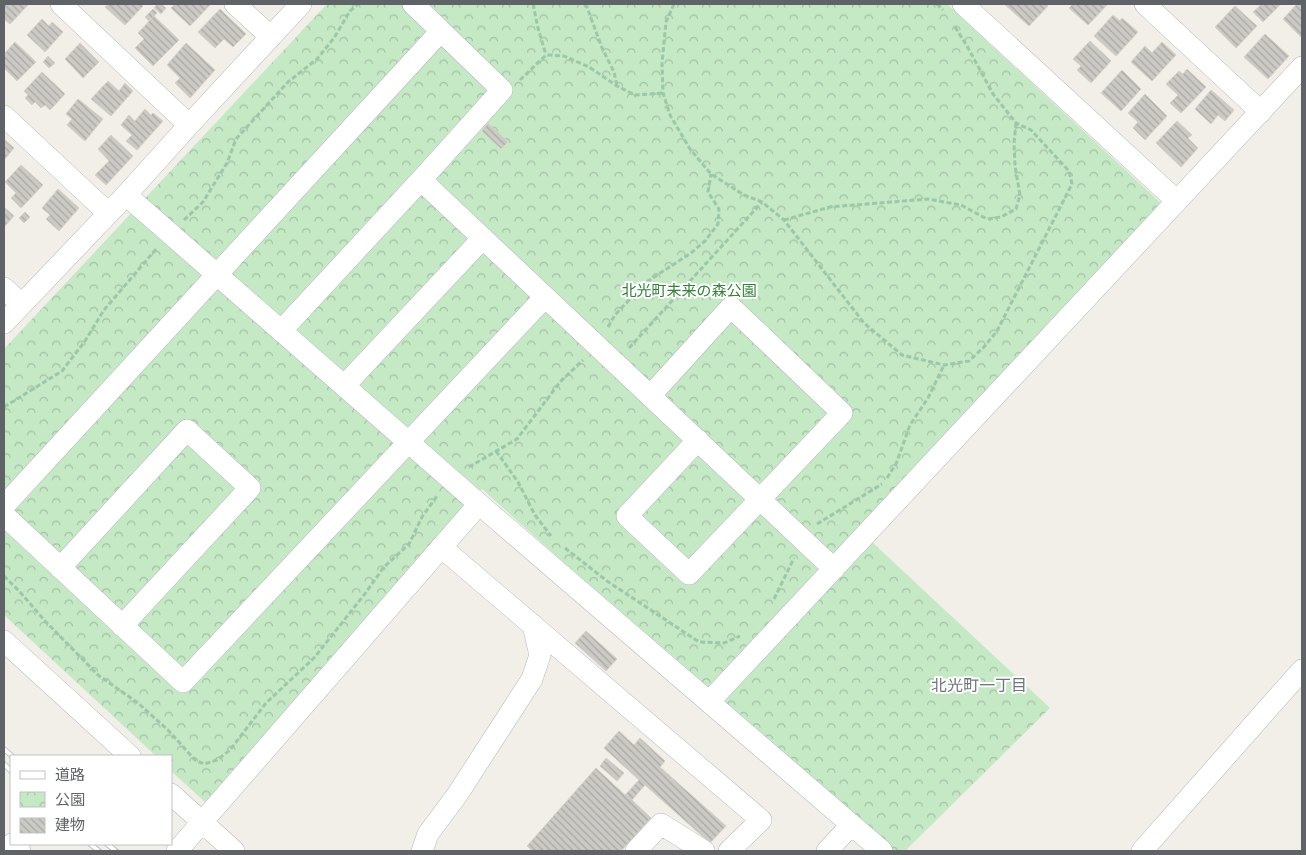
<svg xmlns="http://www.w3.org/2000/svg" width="1306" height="855" font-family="Commissioner,'Noto Sans JP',sans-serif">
<defs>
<pattern id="park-crowns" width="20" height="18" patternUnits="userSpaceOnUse" patternTransform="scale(1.25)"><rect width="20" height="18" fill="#c5e8c5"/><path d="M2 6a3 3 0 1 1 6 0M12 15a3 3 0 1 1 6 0" fill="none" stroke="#a3c0a4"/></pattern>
<pattern id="building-back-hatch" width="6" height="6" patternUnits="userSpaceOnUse" patternTransform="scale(1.25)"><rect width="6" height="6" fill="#cccac5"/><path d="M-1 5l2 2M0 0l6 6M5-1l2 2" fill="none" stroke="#a9a8a4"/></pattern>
</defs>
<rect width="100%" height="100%" fill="#f1efe8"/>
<path fill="url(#park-crowns)" d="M327 4H947L1163 205 858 529 1050 708 905 851H886L846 817 482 489 205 802 171 771V756H156L4 615V349Z"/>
<path fill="url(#building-back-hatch)" stroke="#d6d1c6" d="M4 4H29L10 24 4 19Z
M108 4H141L143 6 125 25 105 7Z
M157 4H161L166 8 161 14 154 8Z
M175 4H211L190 26 171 8Z
M1004 4H1046L1048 6 1029 26Z
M1073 4H1108L1088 25 1069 8Z
M1258 4H1279L1280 5 1263 22 1253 12 1260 6Z
M1297 4H1302V38L1283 19Z
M1235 6 1257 26 1236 48 1215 27Z
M153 9 157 13 149 21 145 17Z
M220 9 246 34 233 47 224 39 215 48 198 32Z
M1113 15 1120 21 1122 18 1138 32 1116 56 1094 36Z
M154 16 179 40 153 66 135 48 144 39 138 33Z
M42 19 49 26 52 22 63 32 45 52 27 35Z
M1265 34 1289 56 1268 79 1244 57Z
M1090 41 1111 61 1091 83 1077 70 1081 66 1073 59Z
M15 42 36 62 17 81 4 68V54Z
M1162 42 1176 55 1152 81 1131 62 1145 46 1152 53Z
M80 43 99 62 83 78 65 59Z
M186 43 215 70 190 98 175 83 180 78 167 65Z
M48 56 55 63 49 68 43 62Z
M1187 69 1206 87 1181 113 1170 103 1178 95 1166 84 1179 71 1183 74Z
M1122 70 1141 89 1121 111 1101 93Z
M42 72 65 94 50 110 45 105 41 108 35 102 32 105 25 98 28 95 24 91Z
M108 81 119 91 125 83 133 91 111 116 91 99Z
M1211 90 1234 110 1225 121 1218 115 1211 124 1195 109Z
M1145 94 1167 116 1145 140 1133 128 1138 122 1128 113Z
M78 99 103 119 85 141 67 125 72 119 66 114Z
M145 109 151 115 153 113 163 121 137 150 126 141 132 135 121 125 129 115 135 121Z
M1177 121 1192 135 1188 138 1198 148 1181 167 1156 143Z
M488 123 508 142 501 149 482 131Z
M111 135 133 156 106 185 95 175 109 161 98 149Z
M4 139 14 148 4 160Z
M21 165 43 185 21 208 11 198 16 193 5 182Z
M58 189 79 208 59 231 46 219 50 215 42 208Z
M4 207 14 216 4 227Z
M25 212 30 217 24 223 19 218Z
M586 631 617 659 606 671 575 643Z
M619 731 634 745 640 738 665 761 660 767 726 826 710 843 645 785 632 800 651 818 621 851H532L527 846 596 768 625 795 639 780 604 748Z
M606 758 624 773 617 781 600 766Z"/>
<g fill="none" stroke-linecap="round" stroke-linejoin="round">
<g stroke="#b5b8bc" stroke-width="22">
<path id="minor" d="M61 4 189 125
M235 4 271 37
M413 4 502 90 421 180 834 569
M963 4 1177 201 1302 67
M1145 4 1261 112
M4 116 108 213
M126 195 479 504 882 851
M4 288 21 304
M4 323 126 195 189 125 301 4
M281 331 421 180
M344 386 483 238
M650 396 731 307 842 413 689 574 627 516 698 440
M4 506 441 31
M4 515 183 682 545 297
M441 547 761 820 729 851
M60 568 187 430 250 488 122 626
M4 641 130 756
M709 702 1177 201
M171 794 234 851
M12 844 20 851
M177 851 479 504
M422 851 428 834 457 795 532 679 540 655 533 625
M636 851 661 824 704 851
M827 851 851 825
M1142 851 1302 670"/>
</g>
<path stroke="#9cc7a9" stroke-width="3" stroke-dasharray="5 2.5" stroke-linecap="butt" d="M533 4 538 28 546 55
M585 4 587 7 602 48 614 72 617 86
M674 4 666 22 662 63 663 93 670 115 690 149 711 174 744 195 762 202 784 220 808 251 864 323 902 355 944 365 969 361 984 347 997 331 1072 184 1069 171 1031 130 1016 123 993 94 967 46 955 27
M937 4 943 10
M520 80 546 55 564 56 589 67 617 86 635 95 663 93
M184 220 203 202 227 163 236 139 288 82 317 59 334 38 350 11 358 4
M784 220 830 207 928 199 961 205 987 219 1001 217 1016 209 1020 195 1015 166 1014 143 1016 123
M608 327 615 315 645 283 691 253 705 241 718 224 719 209 708 192 711 174
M629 348 762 202
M4 407 62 371 85 341 104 310 157 248
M496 451 518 482 535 515 551 536
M469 467 517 439 560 382 583 360
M887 478 896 464 910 425 928 398 944 365
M817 524 882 484
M565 548 607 581 699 642 724 643 740 636
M4 576 20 592 45 621 98 675 138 703 168 730 195 760 204 764 217 760 230 750 266 703 314 658 364 595 384 567 409 544 422 517 437 496
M774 599 794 558"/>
<use href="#minor" stroke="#fff" stroke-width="21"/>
<g stroke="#b6b7b8" stroke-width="5.5">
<path id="rail" d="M4 749 12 756
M4 764 11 771
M90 844 99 851
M107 844 116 851"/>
</g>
<use href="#rail" stroke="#fff" stroke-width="4" stroke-dasharray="11" stroke-linecap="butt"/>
</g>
<g text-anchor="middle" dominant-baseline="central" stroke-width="4" stroke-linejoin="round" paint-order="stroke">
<g font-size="15" fill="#348238" stroke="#fff">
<text x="689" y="290">北光町未来の森公園</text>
</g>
<g font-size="16" fill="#70757a" stroke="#fff">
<text x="979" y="684">北光町一丁目</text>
</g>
</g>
<rect width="1306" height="855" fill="none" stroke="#5f6368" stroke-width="10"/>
<rect x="10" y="755" width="162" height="90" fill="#ffffff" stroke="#bfc1c3"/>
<rect x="20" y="771" width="25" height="8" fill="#ffffff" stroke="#bfc1c3"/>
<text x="55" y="780" font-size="15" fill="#5f6368">道路</text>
<rect x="20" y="792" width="25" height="15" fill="url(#park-crowns)" stroke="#bfc1c3"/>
<text x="55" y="805" font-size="15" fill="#5f6368">公園</text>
<rect x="20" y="818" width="25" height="15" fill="url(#building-back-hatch)" stroke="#bfc1c3"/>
<text x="55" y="830" font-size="15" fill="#5f6368">建物</text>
</svg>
